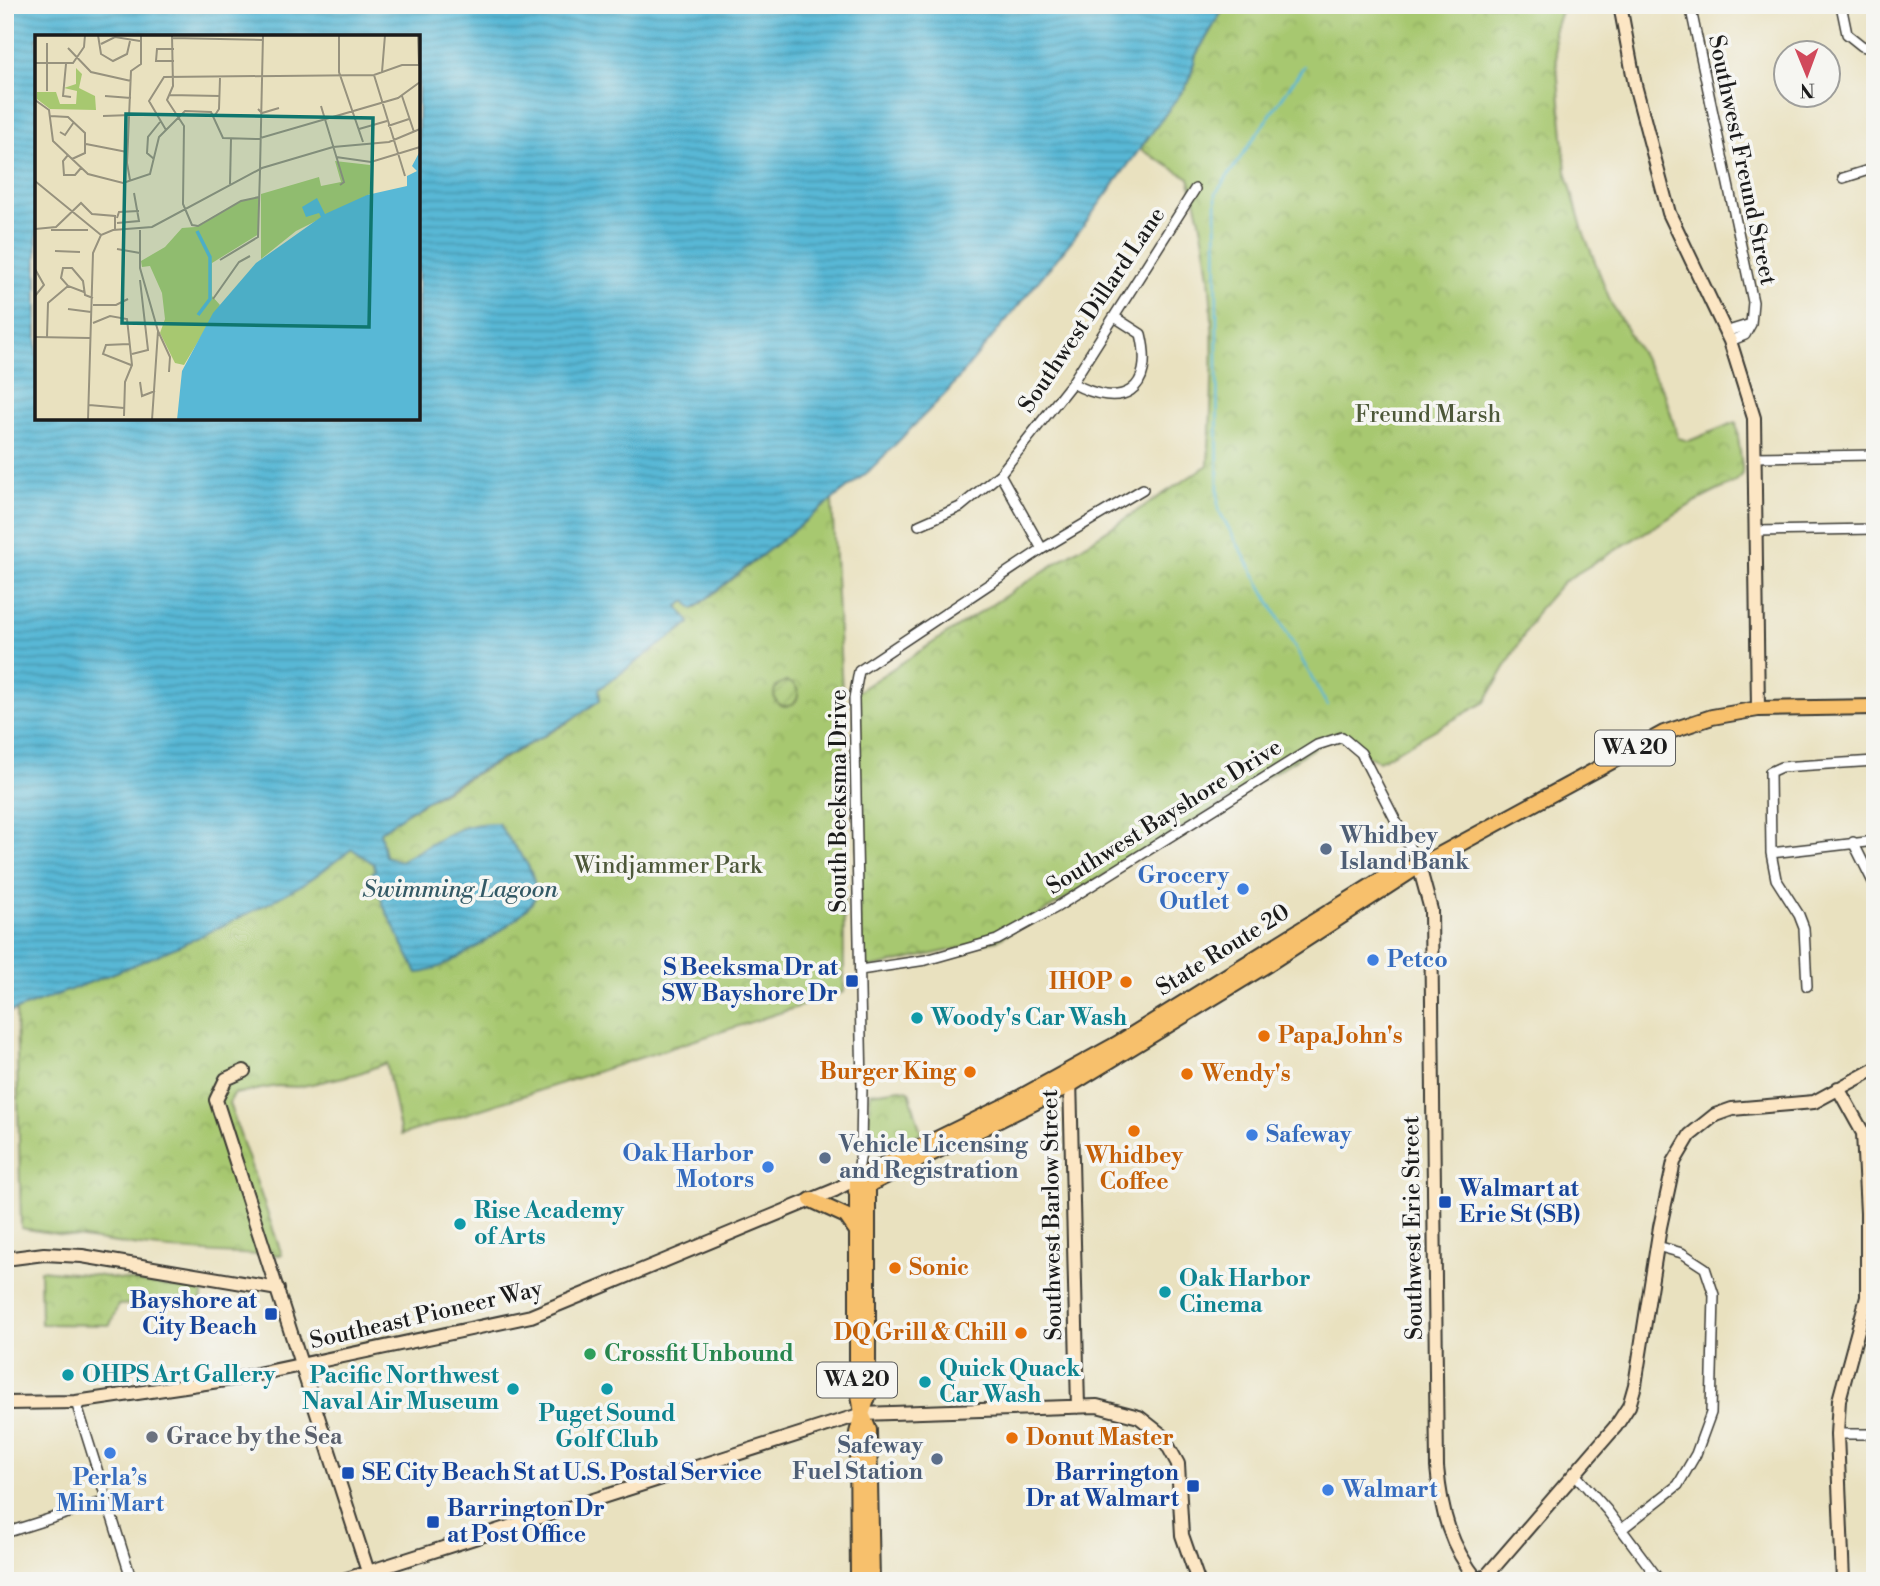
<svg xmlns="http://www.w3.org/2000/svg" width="1880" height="1586" font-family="'Libre Bodoni',serif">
<defs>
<pattern id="park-crowns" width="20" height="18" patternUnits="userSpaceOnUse" patternTransform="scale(1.75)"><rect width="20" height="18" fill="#a7c870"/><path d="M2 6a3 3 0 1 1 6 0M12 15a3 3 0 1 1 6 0" fill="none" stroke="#8fab60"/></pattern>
<pattern id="garden-furrows" width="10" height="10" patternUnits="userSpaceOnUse" patternTransform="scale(1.75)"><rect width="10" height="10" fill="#a7c870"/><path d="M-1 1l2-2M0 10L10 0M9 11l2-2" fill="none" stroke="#8fab60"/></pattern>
<pattern id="water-rules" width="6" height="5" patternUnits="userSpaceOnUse" patternTransform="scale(1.75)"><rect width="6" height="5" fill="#58b8d6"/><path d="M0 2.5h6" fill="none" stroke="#4895ad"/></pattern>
</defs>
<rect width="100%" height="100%" fill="#f6f6f2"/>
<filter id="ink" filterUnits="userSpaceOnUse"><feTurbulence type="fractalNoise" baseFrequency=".0143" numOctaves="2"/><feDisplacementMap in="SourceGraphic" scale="14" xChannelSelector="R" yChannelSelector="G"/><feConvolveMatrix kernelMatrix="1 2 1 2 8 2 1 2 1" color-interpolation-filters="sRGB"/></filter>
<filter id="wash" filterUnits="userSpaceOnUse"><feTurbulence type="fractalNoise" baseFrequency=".00686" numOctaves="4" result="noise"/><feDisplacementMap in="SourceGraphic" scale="28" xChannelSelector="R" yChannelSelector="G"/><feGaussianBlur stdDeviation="1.57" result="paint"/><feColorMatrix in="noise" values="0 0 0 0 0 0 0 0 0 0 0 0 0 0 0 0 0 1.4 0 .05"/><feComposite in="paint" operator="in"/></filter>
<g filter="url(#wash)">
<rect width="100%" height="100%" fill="#e9e1bf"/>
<path fill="url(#park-crowns)" stroke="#627246" stroke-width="2" d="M1226 5H1563L1554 32 1566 171 1583 231 1612 305 1665 394 1678 438 1689 441 1736 422 1743 474 1735 482 1697 501 1563 582 1539 609 1485 702 1379 761 1361 753 1351 741 1329 739 997 940 860 970 855 693 1208 465C1214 365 1219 275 1189 178L1140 149 1189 82 1196 55Z
M832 500 843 710 844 992 401 1135 386 1063 357 1074 298 1087 277 1086 234 1094 229 1103 282 1255C193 1255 108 1243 21 1228L16 1010 113 973 230 921 424 803 571 721 600 700 599 689 690 623 678 606 686 601 694 609Z
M901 1089 909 1091 921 1133 886 1151C862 1143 870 1113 870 1093Z
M40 1270 95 1275 203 1292 201 1301 118 1305 110 1325 41 1324Z"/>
<path fill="url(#garden-furrows)" stroke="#627246" stroke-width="2" d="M774 694a12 12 0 1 1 24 0a12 12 0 1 1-24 0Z"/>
<path fill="url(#water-rules)" stroke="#3a6a79" stroke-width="2" fill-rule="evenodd" d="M5 5H1226L1196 55 1189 82 1078 233 948 391 869 471 693 609 686 601 678 606 690 623 599 689 600 700C531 750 447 780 380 832L385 856 400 861C434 845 457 821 498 823 514 852 537 862 535 898 524 920 441 974 417 973L384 907 372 873 375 870 374 864 352 849C335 861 318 876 300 886 208 938 105 978 5 1014ZM37 37H418V418H37Z"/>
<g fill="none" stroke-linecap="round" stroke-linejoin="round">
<path stroke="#58b8d6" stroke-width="2.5" d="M1304 66 1216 193 1218 509 1327 705"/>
</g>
</g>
<g filter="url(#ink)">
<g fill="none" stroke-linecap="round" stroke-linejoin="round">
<g stroke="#3b3a34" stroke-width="12">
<path id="street" d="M1690 5 1753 302 1751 324 1745 335 1730 341
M1841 5 1847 34 1862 46 1875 50
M1843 178 1875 168
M1725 332 1751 324
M1072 383C1122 410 1155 392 1141 334L1116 318
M1756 457 1875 455
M1000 474 1042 549
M919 525 960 507 1000 474 1072 383 1195 189
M1756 531 1875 529
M1853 842 1875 886
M1771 853 1875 841
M860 970 926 960 997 940 1057 907 1317 745 1342 737 1361 753 1419 866
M1807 986 1804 928 1799 915 1776 879 1771 853 1770 772 1781 767 1875 761
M857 1178 861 1152 862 1087 854 698 859 671 1042 549 1143 489
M76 1402 132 1581
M1837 1434H1875
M1574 1473 1607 1510 1660 1581
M1622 1529 1678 1485 1696 1454 1711 1413 1714 1295 1705 1268 1682 1253 1657 1246
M5 1533 106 1501
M1843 1580 1875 1579"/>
</g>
<g stroke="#3b3a34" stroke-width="16">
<path id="secondary" d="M1620 5 1635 85 1669 213 1730 341 1754 418 1758 709
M1419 866 1431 910 1437 1467C1441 1512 1450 1546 1478 1581
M244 1071 226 1079 216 1100 371 1581
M1070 1079 1078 1407
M1838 1088 1863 1133 1867 1213V1297L1839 1400 1837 1434 1843 1581
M5 1259 44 1254 82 1256 278 1289
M5 1403 76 1402 239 1378 531 1316 835 1190 857 1178
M340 1581 862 1414 1097 1406 1139 1417 1162 1435 1178 1464 1182 1535 1198 1581
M1482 1581 1616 1426 1629 1406 1635 1385 1660 1227 1674 1162 1690 1135 1715 1115 1732 1109 1814 1102 1875 1069"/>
</g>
<g stroke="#3b3a34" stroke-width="18">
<path id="primary" d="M868 1178V1397L862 1414 869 1430 872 1581
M856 1191 1070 1085 1268 964 1419 866 1664 733 1712 717 1758 709 1875 707
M811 1200 846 1216 856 1230
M858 1581 857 1433 862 1414 857 1382V1178L1010 1103 1117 1044 1384 878 1411 868"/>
</g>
<use href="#street" stroke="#fff" stroke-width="9"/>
<use href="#secondary" stroke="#fce6c4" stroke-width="12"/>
<use href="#primary" stroke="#f7c06c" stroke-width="14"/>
</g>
</g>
<g fill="#5c6f8a" stroke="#f6f6f2" stroke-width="2.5">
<circle cx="1326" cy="849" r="7"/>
<circle cx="825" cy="1158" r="7"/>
<circle cx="937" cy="1459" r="7"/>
</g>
<g fill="#3f7fe0" stroke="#f6f6f2" stroke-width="2.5">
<circle cx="1243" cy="889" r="7"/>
<circle cx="1373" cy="960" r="7"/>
<circle cx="1252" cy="1135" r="7"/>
<circle cx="768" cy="1167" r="7"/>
<circle cx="110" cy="1453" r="7"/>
<circle cx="1328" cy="1490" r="7"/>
</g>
<g fill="#1a4fb4" stroke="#f6f6f2" stroke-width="2.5">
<rect x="845" y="974" width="14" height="14" rx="3.5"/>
<rect x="1438" y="1195" width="14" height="14" rx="3.5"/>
<rect x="264" y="1307" width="14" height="14" rx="3.5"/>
<rect x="341" y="1466" width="14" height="14" rx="3.5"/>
<rect x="1186" y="1479" width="14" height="14" rx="3.5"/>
<rect x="426" y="1515" width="14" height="14" rx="3.5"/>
</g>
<g fill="#e8710a" stroke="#f6f6f2" stroke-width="2.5">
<circle cx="1126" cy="982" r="7"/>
<circle cx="1264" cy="1036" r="7"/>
<circle cx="970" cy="1072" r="7"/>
<circle cx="1187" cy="1074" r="7"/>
<circle cx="1134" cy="1131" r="7"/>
<circle cx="895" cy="1268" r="7"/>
<circle cx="1021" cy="1333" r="7"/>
<circle cx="1012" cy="1438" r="7"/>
</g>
<g fill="#0f9aa8" stroke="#f6f6f2" stroke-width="2.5">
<circle cx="917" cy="1018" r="7"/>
<circle cx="460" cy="1224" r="7"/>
<circle cx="1165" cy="1292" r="7"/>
<circle cx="68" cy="1375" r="7"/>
<circle cx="925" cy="1382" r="7"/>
<circle cx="513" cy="1389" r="7"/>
<circle cx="607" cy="1389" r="7"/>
</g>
<circle fill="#2e9e5b" stroke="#f6f6f2" stroke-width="2.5" cx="590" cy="1354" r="7"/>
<circle fill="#6b7280" stroke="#f6f6f2" stroke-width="2.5" cx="152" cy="1437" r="7"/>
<g text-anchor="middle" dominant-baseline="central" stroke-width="7" stroke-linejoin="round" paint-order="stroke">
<g fill="#f6f6f2" stroke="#5d5d5c" stroke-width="2">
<rect x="1595" y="730.5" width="80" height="35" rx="5"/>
<rect x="817" y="1362.5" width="80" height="35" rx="5"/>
</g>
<g font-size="21" font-weight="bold" fill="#1c1c1c">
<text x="1635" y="748">WA 20</text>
<text x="857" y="1380">WA 20</text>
</g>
<g font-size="23" fill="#1c1c1c" stroke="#f6f6f2">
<text transform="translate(1742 160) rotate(78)">Southwest Freund Street</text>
<text transform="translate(1092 310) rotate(-56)">Southwest Dillard Lane</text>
<text transform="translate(839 801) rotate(-90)">South Beeksma Drive</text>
<text transform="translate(1164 817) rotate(-32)">Southwest Bayshore Drive</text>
<text transform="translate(1223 950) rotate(-32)">State Route 20</text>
<text transform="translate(1052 1215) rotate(-91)">Southwest Barlow Street</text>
<text transform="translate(1413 1228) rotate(-91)">Southwest Erie Street</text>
<text transform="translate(426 1315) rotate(-13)">Southeast Pioneer Way</text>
</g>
<g font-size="23" fill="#4d5839" stroke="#f6f6f2">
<text x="1428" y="415">Freund Marsh</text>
<text x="668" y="866">Windjammer Park</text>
</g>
<g font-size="23" font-weight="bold" fill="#4e5e75" stroke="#f6f6f2" text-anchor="start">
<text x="1340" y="836">Whidbey<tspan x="1340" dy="26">Island Bank</tspan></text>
<text x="839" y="1145">Vehicle Licensing<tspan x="839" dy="26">and Registration</tspan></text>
<text x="923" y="1446" text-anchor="end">Safeway<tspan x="923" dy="26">Fuel Station</tspan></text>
</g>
<g font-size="23" font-weight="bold" fill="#366cbe" stroke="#f6f6f2" text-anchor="start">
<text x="1229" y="876" text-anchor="end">Grocery<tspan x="1229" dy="26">Outlet</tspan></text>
<text x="1387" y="960">Petco</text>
<text x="1266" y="1135">Safeway</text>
<text x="754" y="1154" text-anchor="end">Oak Harbor<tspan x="754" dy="26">Motors</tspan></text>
<text x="110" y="1478" text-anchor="middle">Perla’s<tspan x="110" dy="26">Mini Mart</tspan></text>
<text x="1342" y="1490">Walmart</text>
</g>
<g font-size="23" font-weight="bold" fill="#164399" stroke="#f6f6f2" text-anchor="end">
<text x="838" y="968">S Beeksma Dr at<tspan x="838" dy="26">SW Bayshore Dr</tspan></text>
<text x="1459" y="1189" text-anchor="start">Walmart at<tspan x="1459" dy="26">Erie St (SB)</tspan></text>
<text x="257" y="1301">Bayshore at<tspan x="257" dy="26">City Beach</tspan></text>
<text x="362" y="1473" text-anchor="start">SE City Beach St at U.S. Postal Service</text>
<text x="1179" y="1473">Barrington<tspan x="1179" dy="26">Dr at Walmart</tspan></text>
<text x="447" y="1509" text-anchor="start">Barrington Dr<tspan x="447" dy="26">at Post Office</tspan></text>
</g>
<g font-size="23" font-weight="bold" fill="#c56008" stroke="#f6f6f2" text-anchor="start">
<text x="1112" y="982" text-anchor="end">IHOP</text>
<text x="1278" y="1036">Papa John's</text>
<text x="956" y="1072" text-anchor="end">Burger King</text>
<text x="1201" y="1074">Wendy's</text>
<text x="1134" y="1156" text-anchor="middle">Whidbey<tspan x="1134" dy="26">Coffee</tspan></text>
<text x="909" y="1268">Sonic</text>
<text x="1007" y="1333" text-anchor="end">DQ Grill &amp; Chill</text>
<text x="1026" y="1438">Donut Master</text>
</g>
<g font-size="23" font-weight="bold" fill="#0d838f" stroke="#f6f6f2" text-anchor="start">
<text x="931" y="1018">Woody's Car Wash</text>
<text x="474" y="1211">Rise Academy<tspan x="474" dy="26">of Arts</tspan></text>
<text x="1179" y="1279">Oak Harbor<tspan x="1179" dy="26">Cinema</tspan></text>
<text x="939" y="1369">Quick Quack<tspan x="939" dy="26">Car Wash</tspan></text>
<text x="82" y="1375">OHPS Art Gallery</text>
<text x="499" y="1376" text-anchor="end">Pacific Northwest<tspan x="499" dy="26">Naval Air Museum</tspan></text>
<text x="607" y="1414" text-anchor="middle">Puget Sound<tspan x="607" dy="26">Golf Club</tspan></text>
</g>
<g font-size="23" font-weight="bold" fill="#27864d" stroke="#f6f6f2" text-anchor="start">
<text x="604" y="1354">Crossfit Unbound</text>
</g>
<g font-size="23" font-weight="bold" fill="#5b616d" stroke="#f6f6f2" text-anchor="start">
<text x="166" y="1437">Grace by the Sea</text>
</g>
<g font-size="24" font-style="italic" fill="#345a66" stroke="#f6f6f2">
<text x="460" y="890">Swimming Lagoon</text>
</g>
</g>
<g transform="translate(35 35)">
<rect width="385" height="385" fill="#e9e1bf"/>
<path d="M41 33 47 39 44 53 60 61 61 75 15 74 2 64V57H21L25 69H41L42 56 29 53 41 49ZM300 126 335 130V159L261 196 226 224V159L284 142 286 151 306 147ZM224 162V199L177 228V261L185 270 149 330 140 328 125 298 130 284 127 258 115 231 107 232 106 226 130 212 147 193 160 192 206 166Z" fill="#a7c870"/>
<path d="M385 116V385H142L147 336 178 278 221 228 286 182 284 178 271 182 267 172 282 163 290 179 332 160 372 151V141L382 136 377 131Z" fill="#58b8d6"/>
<path fill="none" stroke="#58b8d6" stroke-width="3.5" d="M162 196 175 222V264L163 280"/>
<path fill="none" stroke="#97927e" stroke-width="2" d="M63 0 66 19 78 26 92 19 95 6M137 0 138 51 132 65 149 91 148 169 157 190 163 191 206 166 224 162M304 0V37L328 107M383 0 384 30M137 3 228 5M66 9 80 2 105 6M33 13 56 37 96 46M139 26H121L122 14H139M0 28H38L49 12 50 0M31 29 28 61 36 62M385 30V92M347 37 350 0M339 40 370 141M12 56V8M134 60 185 61M70 61 96 63M367 61 379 97M0 65 14 75 18 106 53 139 88 148 115 139 124 102 150 76 176 77 188 103 222 104 363 63 385 47M286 71 309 147 305 150M223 74 227 78 244 73M180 80 184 74 185 43M15 81 33 82 50 98V118L37 124M68 81 96 80M353 91 374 84M324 94 352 86M131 95 114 66 129 42 339 40 367 30H385M25 97 30 100 39 87M51 109 92 117M298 112 354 107 385 94M33 120 28 126 29 140H40L46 133M301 122 336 127 385 112M119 124 112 118 113 102 125 87M225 135 228 0M95 145 92 128 96 36 106 29V0M0 146 66 200M195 149 196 104M82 183 84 177 104 176M82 188 104 186 99 158M0 194 21 192 46 168 57 179 80 181V194M16 195H53M105 195V233L123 296 117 385M82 214 105 218M20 216 45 217M185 225 223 202 225 135M0 234 9 250 0 261M49 257 33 251 26 243 28 233H37L48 246 50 260 58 263M178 264 204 227 215 221M58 270H81L93 264M33 274 56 277M58 288 75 281 92 284 97 330 90 347 89 381M123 296 135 322 134 337M0 302 55 303M12 302 13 268 33 251M94 309 71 310 68 319 96 330M97 319 113 315 105 245M105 347 107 361 120 356M54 370 89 373M53 385 58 218 66 200 78 195 117 192 227 133 298 112"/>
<path fill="#0f766e" fill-opacity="0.15" stroke="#0f766e" stroke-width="3.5" d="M91 79 338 83 334 292 87 288Z"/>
<rect width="385" height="385" fill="none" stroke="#1c1c1c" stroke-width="3.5"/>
</g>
<rect width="1880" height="1586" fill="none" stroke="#f6f6f2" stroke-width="28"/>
<g transform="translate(1807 74) rotate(179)"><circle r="33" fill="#f6f6f2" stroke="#9f9f9c" stroke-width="2"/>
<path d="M0-5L12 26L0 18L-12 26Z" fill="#d1495b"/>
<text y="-10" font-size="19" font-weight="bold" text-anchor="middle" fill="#1c1c1c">N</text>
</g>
</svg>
